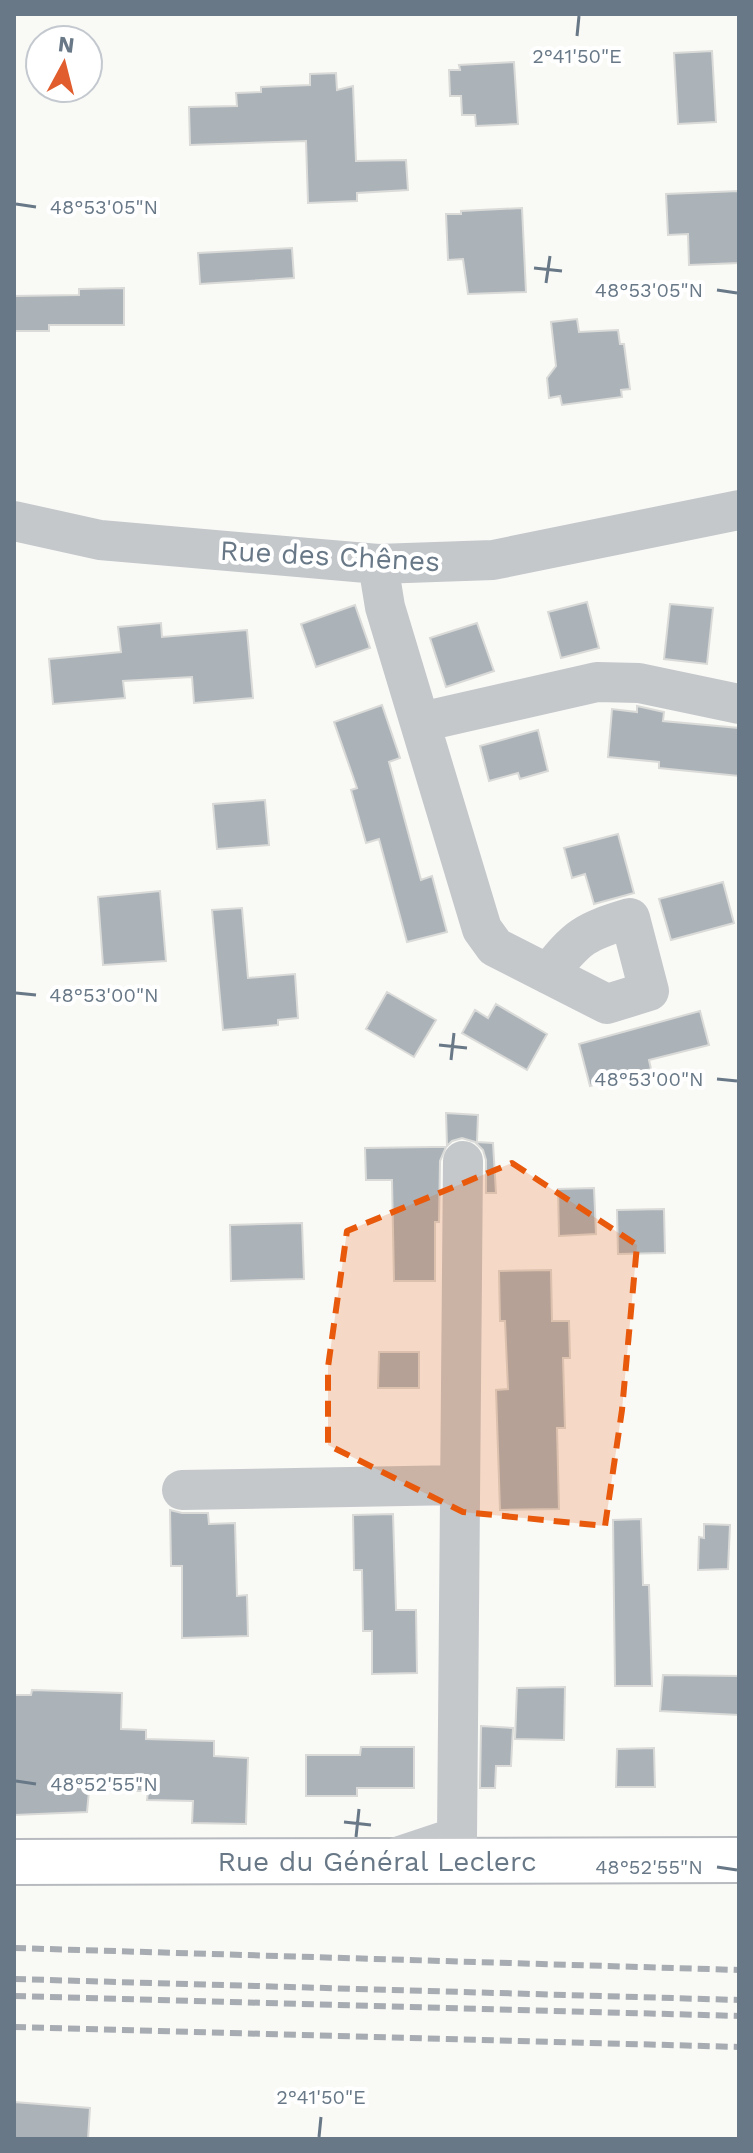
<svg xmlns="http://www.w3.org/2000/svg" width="753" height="2153" font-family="'Work Sans',sans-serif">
<rect width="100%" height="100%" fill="#f9f9f6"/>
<path fill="#abb3b9" stroke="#dadbd8" stroke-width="2" d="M712 51 716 122 678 124 674 53Z
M514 62 518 124 476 126 475 115H462L461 96H450L449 70H460L459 65Z
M336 73 337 90 353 86 356 161 406 160 408 190 357 193V201L308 203 306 141 190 145 189 107 237 106 236 93 261 92V87L310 85V74Z
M739 191V263L689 265 688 234 668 235 666 194Z
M522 208 526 292 468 294 463 259 448 260 446 214H461V211Z
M292 248 294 278 200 284 198 253Z
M124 288V325H49V331H15L14 296 79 295V289Z
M577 319 579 332 618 330 620 344H624L630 389 621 390 622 397 562 405 560 396 549 398 547 378 556 366 551 322Z
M587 602 599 648 561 658 548 612Z
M670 604 713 608 707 664 664 659Z
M355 605 370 648 316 667 301 624Z
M161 623 162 637 247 630 253 698 194 703 192 677 123 681 125 698 53 704 49 659 121 652 118 627Z
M477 623 494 671 446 687 430 638Z
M382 705 400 758 389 762 421 880 432 876 447 932 407 942 379 839 366 843 351 790 357 788 334 722Z
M637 706 664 712 663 721 739 728V776L659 768V762L608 757 612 709 637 712Z
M538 730 548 771 520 779 518 773 489 781 480 746Z
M265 800 269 845 217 849 213 804Z
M618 834 634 893 594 904 585 874 572 878 564 848Z
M723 882 734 923 671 940 659 899Z
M160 891 166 961 103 965 98 897Z
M242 908 248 978 295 974 298 1018 278 1020V1025L223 1030 212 910Z
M387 992 436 1020 414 1057 366 1029Z
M496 1004 547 1034 527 1070 462 1033 475 1010 488 1018Z
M700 1011 709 1045 649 1060 651 1069 590 1086 579 1044Z
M446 1113 478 1115 477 1142 493 1143 496 1193H486V1160L483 1150 475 1142 462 1138 452 1141 447 1146Z
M432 1147H446L440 1161 439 1222H435V1281H394L392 1180H366L365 1148Z
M594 1188 596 1234 559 1236 558 1189Z
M664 1209 665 1253 618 1254 617 1210Z
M302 1223 304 1279 231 1281 230 1225Z
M551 1270 552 1321H569L570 1358H563L565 1428H557L559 1509 500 1510 496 1390 508 1389 505 1321H500L499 1271Z
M379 1352H419V1388H378Z
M170 1510 182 1513H208L209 1524 235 1523 237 1596 247 1595 248 1636 182 1638V1566H171Z
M393 1514 396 1610H416L417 1673 372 1674V1631H363L362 1570H354L353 1515Z
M641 1519 643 1585H649L652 1686H615L613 1520Z
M704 1524 730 1525 728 1569 698 1570 699 1537 704 1538Z
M663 1675 739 1676V1715L660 1711Z
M565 1687 564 1740 515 1739 517 1688Z
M32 1690 122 1693 121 1729 146 1730V1739L214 1741V1756L248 1758 246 1824 192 1823 193 1801 147 1800 148 1791H89L87 1812 14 1815V1695H31Z
M481 1726 513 1728 511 1766H496L495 1788H480Z
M361 1747H414V1788H357V1796H306V1755H360Z
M654 1748 655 1787H616L617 1749Z
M14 2102 90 2108 88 2139H14Z"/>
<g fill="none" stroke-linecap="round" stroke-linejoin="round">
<g stroke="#b7bbbf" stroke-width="48">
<path id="major" d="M14 1862 739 1860"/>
</g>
<path stroke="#c4c8cb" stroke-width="40" d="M14 521 100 540 378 564 493 560 739 510
M378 564 385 607 482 929 495 947 607 1004 649 991 630 918C584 932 578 936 548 974
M421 722 597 682 639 683 739 704
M182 1490 460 1485
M400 1856 457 1837 463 1161"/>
<use href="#major" stroke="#fff" stroke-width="44"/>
<path stroke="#a7acb2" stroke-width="6" stroke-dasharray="12 6" stroke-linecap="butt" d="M14 1948 739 1970
M14 1979 739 2000
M14 1996 739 2016
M14 2027 739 2047"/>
</g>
<path fill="#e8590c" fill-opacity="0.2" stroke="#e8590c" stroke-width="6" stroke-dasharray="16 10" stroke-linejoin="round" d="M512 1163 637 1245 622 1410 605 1526 463 1512 328 1445V1367L347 1231Z"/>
<path fill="none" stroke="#687887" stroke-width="3" d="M577 36 579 16M16 204 36 207M534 268 562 271M546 283 550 256M717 290 737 293M16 993 36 995M439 1045 467 1048M451 1060 454 1033M717 1079 737 1081M16 1781 36 1784M344 1822 371 1825M356 1837 359 1809M717 1867 737 1870M319 2137 321 2117"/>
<g text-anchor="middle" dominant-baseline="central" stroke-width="8" stroke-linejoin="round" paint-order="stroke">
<g font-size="28" fill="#687887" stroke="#fff">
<text transform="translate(330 556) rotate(3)">Rue des Chênes</text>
<text x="377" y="1861">Rue du Général Leclerc</text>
</g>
</g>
<g font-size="20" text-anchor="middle" fill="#687887" stroke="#fff" stroke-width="8" stroke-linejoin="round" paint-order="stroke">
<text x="577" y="63">2°41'50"E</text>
<text x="104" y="214">48°53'05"N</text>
<text x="649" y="297">48°53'05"N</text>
<text x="104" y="1002">48°53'00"N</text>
<text x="649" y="1086">48°53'00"N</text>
<text x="104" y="1791">48°52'55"N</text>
<text x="649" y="1874">48°52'55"N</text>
<text x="321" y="2104">2°41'50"E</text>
</g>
<rect width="753" height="2153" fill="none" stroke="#687887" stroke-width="32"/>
<g transform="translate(64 64) rotate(7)"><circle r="38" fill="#ffffff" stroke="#c3c9cf" stroke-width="2"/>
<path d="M0-6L14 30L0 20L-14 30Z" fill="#e15d2e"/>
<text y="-12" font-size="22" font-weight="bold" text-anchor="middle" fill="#687887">N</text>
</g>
</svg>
